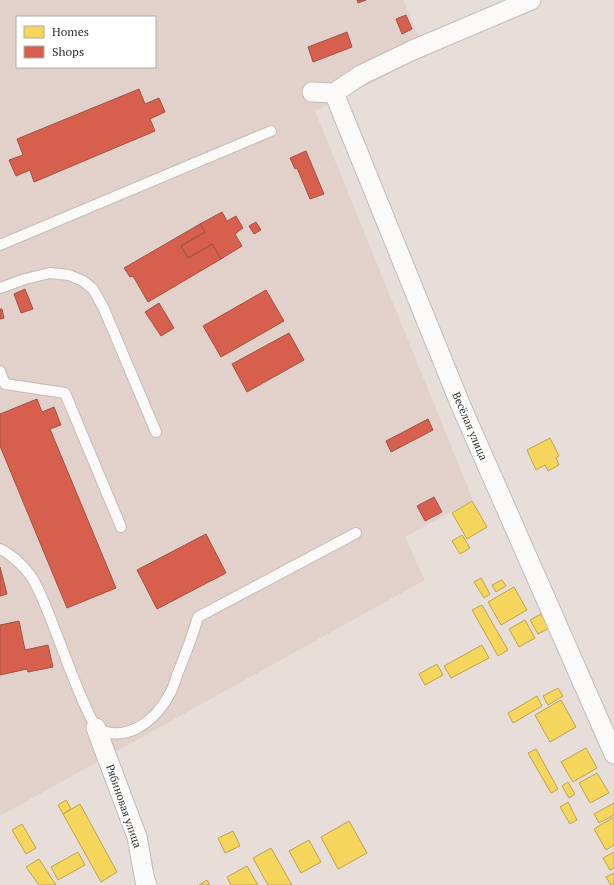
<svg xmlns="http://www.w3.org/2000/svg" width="614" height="885" font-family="'PT Serif',serif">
<rect width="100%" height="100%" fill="#e7deda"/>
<path fill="#e2d1ca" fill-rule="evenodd" d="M0 0H403L427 55 315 111 473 500 405 537 425 580 0 816ZM17 17H155V67H17Z"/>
<path fill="#f6d55c" stroke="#bca34d" d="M550 438 559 456 556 458 559 465 548 471 545 465 536 470 527 450Z
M472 501 487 527 467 539 452 513Z
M462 535 470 548 460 554 452 541Z
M481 578 490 594 484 598 474 582Z
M502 580 506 586 496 592 492 585Z
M514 587 527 610 501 625 488 602Z
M482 605 508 650 498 656 472 610Z
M541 614 549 628 538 634 530 620Z
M525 620 535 638 519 647 509 629Z
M482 645 489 658 451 678 444 666Z
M437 664 443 675 425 685 419 674Z
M558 688 563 696 548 705 543 696Z
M537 696 542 706 513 723 508 713Z
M561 700 576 727 550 742 535 715Z
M586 748 597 768 573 782 561 762Z
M536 749 558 789 551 793 528 753Z
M597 773 609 793 590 803 579 783Z
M568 782 575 794 569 798 562 786Z
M66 800 71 809 63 814 58 805Z
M568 802 577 820 570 824 560 807Z
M614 803V815L599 823 594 814Z
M80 804 117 872 101 882 63 814Z
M614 817V845L606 850 594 829Z
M349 821 367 853 338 869 321 837Z
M22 824 36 848 26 854 12 830Z
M233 831 240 846 225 853 218 838Z
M309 840 321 862 301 873 289 851Z
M271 848 292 885H268L253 858Z
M78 852 85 865 58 880 51 867Z
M614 852V868L610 870 603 858Z
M39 859 56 885H39L26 867Z
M247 866 258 885H231L227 877Z
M614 873V885H611L606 877Z
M207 880 210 885H199Z"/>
<path fill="#d6604d" stroke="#a55143" d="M357 0H366L358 3Z
M406 15 412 29 402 34 396 19Z
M347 32 352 47 313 62 308 47Z
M139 89 145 104 159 98 165 112 150 119 155 131 34 182 30 170 16 176 9 160 23 155 17 139Z
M306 151 324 194 310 199 297 168 295 169 290 158Z
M222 212 227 221 236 216 243 228 235 234 242 246 221 259 212 244 188 258 181 246 205 232 200 224Z
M256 222 261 230 254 234 249 226Z
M200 224 205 232 181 246 188 258 212 244 221 259 148 302 133 276 130 277 124 268Z
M25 289 33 309 21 313 14 294Z
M266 290 284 321 221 357 203 326Z
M159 303 174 328 161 336 145 312Z
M0 309H2L4 318 0 319Z
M289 333 304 360 247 392 232 364Z
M37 399 42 412 54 407 61 425 50 429 116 588 67 608 0 446V414Z
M428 419 433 430 391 452 386 441Z
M434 497 442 512 425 521 417 506Z
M206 534 226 573 157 609 137 570Z
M0 567 7 594 0 596Z
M19 621 25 650 48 645 53 667 28 672 27 669 0 675V625Z"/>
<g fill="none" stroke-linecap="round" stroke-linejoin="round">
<g stroke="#c2bbb8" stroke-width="12">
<path id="service" d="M0 245 271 131
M0 288 25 279 50 273 69 275 83 281 93 289 104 309 156 432
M0 371 5 384 65 393 121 527
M0 549C12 554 29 571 35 583 43 598 49 614 55 630 68 663 79 697 96 728 126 744 155 721 169 695 173 689 175 682 177 675 185 656 192 637 198 617L356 533"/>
</g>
<g stroke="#c2bbb8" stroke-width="21">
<path id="minor" d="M312 92 334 93 361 75 413 50 531 0
M334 93 461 406 614 754
M96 728 137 837 145 881 147 885"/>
</g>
<use href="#service" stroke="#fbfaf9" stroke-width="10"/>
<use href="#minor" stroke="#fbfaf9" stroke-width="19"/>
</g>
<g text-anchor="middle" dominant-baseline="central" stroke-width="4" stroke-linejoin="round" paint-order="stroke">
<g font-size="11" fill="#342d2b" stroke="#fff">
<text transform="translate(470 426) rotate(67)">Весёлая улица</text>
<text transform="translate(124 806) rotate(71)">Рябиновая улица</text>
</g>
</g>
<rect x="16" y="16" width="140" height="52" fill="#ffffff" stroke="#aeabaa"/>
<rect x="24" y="26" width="20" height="12" fill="#f6d55c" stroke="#aeabaa"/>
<text x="52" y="36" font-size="12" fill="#342d2b">Homes</text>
<rect x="24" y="46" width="20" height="12" fill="#d6604d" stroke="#aeabaa"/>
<text x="52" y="56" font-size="12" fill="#342d2b">Shops</text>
</svg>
